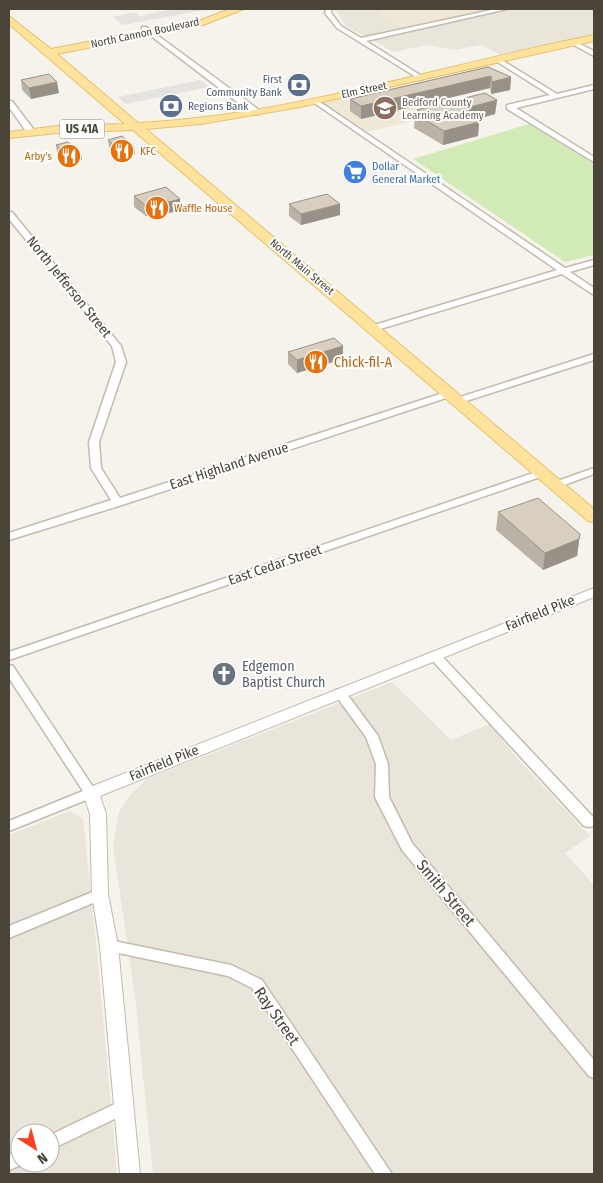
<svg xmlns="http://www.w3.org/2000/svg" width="603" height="1183" font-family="'Fira Sans Condensed',sans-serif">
<rect width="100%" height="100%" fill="#f6f3ec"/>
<path fill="#eae5da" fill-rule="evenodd" d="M335 9H594V34L500 55 482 45 454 50 427 45 394 52 346 26Z
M392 682 451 740 489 724 517 758 590 836 565 853 594 885V1174H153L135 996 113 846 119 812 129 796 147 779Z
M70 811 83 818 97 951 117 1174H9V835ZM20 1133H50V1163H20Z"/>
<path fill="#efe8d6" d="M379 9H487L399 28 382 18Z
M407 85 446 113 366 132 323 103Z"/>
<path fill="#d2eab5" d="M529 124 594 164V255L565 262 413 159Z"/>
<path fill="#e5e3e0" d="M173 9H210L123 25 112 17 135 12 139 16Z
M200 80 209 87 126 104 118 97Z"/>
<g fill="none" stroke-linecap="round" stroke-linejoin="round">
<g stroke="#c2bbae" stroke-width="3">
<path id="minor" d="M326 9H332L331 13 341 26 361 38 496 9H507L366 41 423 77V79L421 80 337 28 325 13Z
M142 27H146L259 110V114H253L142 29Z
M574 41 594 51V56L572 44 571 43Z
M498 58 557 94 594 85V89L516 108 594 157V162L507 109V105L550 95 496 61 495 60Z
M313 100H317L565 268 594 260V265L570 272 594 288V295L562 274 377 330H371V326L557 270 313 102Z
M9 101H12L34 130V134H28L9 107Z
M9 212H12L121 346 126 362 99 442 101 468 120 498 446 392H452L454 394 452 396 122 505 9 540V533L111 500 91 468 89 442 116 362 112 346 9 219Z
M594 354V360L460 403 457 404 452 401 454 399Z
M594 468V474L556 488 551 485 552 483Z
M542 470 547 473 546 475 9 660V652Z
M435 652 439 653 594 818V826L589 827 584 826 431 659 429 656Z
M9 665 13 666 97 793 96 796 9 831V821L83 791 9 678Z
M340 689 344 690 378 736 388 764 389 797 412 843 594 1060V1078L589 1076 402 850 375 797 376 764 366 737 334 693 336 690Z
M100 889 105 890 107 894 105 898 9 938V926Z
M109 940 231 965 262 980 392 1174H375L252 988 228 976 104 950 102 946 104 942Z
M123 1100 129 1102 131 1107 129 1112 50 1150V1135Z
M20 1151V1163H26L9 1170V1155Z"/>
</g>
<g stroke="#c2bbae" stroke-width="2">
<path id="tertiary" d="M594 588V597L100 796 106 814 108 894 118 946 140 1174H120L100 946 92 894 90 814 83 793 85 789Z"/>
</g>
<g stroke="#e6c16a" stroke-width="2">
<path id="primary" d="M230 9H244L203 25 57 54 138 123C293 115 443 65 594 35V41L300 107 201 124 146 129 594 509V522L588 521 133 130 57 133 9 138V132L57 126 125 124 9 24V16L51 49 201 20Z"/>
</g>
<use href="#minor" fill="#fff" fill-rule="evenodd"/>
<use href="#tertiary" fill="#fff" fill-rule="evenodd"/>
<use href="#primary" fill="#ffe39c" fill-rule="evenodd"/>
</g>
<path fill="#bab2a6" d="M488 67 511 77 510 90 491 94 490 88 361 119 350 111V99Z
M21 80 59 93 31 99 22 90Z
M497 100 495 114 477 119V121L479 122 478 136 443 145 414 128 415 114H417V110Z
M108 140 135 154 120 157 109 147Z
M56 145 82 160 70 163 57 152Z
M134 196 180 199V210L169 213 167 211 146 216 134 207Z
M289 204 340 215 301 225 289 216Z
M343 346V359L297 373 288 364V352Z
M498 512 580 534 577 556 543 570 496 530Z"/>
<path fill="#979187" d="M491 76 490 88 361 119V106Z
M511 77 510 90 491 94 492 82Z
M57 82 59 93 31 99 29 88Z
M497 100 495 114 477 119V123L479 122 478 136 443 145 444 131 463 109Z
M134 147 135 154 120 157V150Z
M81 153 82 160 70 163V156Z
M180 199V210L169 213V202Z
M166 200 167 211 146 216 145 205Z
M340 204V215L301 225V214Z
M343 346V359L297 373V360Z
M580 534 577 556 543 570 545 553Z"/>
<path fill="#d8cfc1" stroke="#979187" d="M488 67 511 77 492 82 491 76 361 106 350 99Z
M49 74 57 82 29 88 21 80Z
M485 93 497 100 463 109 477 118 474 119 479 122 444 131 415 114 422 113 417 110Z
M122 136 134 147 120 150 108 140Z
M68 142 81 153 70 156 56 145Z
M166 187 180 199 169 202 166 200 145 205 134 196Z
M327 194 340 204 301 214 289 204Z
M334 338 343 346 297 360 288 352Z
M538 498 580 534 579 539 545 553 498 512Z"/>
<defs>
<g id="bank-disc" transform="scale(1.25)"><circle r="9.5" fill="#5c6f8a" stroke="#fff"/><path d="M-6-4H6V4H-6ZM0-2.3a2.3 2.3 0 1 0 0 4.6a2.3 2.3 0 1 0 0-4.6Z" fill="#fff"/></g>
<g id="school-disc" transform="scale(1.25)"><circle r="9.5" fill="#8d6e63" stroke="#fff"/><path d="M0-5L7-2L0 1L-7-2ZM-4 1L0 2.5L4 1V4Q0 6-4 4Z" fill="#fff"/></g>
<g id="restaurant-disc" transform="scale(1.25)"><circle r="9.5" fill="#e8710a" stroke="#fff"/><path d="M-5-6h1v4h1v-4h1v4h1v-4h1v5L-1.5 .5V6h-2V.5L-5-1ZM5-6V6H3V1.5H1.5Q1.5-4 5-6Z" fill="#fff"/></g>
<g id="supermarket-disc" transform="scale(1.25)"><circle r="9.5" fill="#3f7fe0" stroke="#fff"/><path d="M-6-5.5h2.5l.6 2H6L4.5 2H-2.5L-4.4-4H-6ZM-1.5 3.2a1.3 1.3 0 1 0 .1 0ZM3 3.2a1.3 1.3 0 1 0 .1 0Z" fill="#fff"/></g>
<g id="church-disc" transform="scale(1.25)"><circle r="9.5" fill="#6b7280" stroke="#fff"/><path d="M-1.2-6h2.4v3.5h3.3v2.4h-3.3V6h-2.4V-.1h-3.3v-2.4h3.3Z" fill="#fff"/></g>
</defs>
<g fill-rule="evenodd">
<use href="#bank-disc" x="299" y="85"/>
<use href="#bank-disc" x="171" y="106"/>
<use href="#school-disc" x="385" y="108"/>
<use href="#restaurant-disc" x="122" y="151"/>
<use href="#restaurant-disc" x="69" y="156"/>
<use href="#supermarket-disc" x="355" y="172"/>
<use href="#restaurant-disc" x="157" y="208"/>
<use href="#restaurant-disc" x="316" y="362"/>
<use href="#church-disc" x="224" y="674"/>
</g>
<g text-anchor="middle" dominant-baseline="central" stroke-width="4" stroke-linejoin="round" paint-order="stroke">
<g font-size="11" fill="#4b4439" stroke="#fff">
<text transform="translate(145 33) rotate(-12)">North Cannon Boulevard</text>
<text transform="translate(364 90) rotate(-12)">Elm Street</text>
<text transform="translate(302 267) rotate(40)">North Main Street</text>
</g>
<g font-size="11" fill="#4e5e75" stroke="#fff" text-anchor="end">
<text x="282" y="79">First<tspan x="282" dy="13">Community Bank</tspan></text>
<text x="188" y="106" text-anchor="start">Regions Bank</text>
</g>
<g font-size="11" fill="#785e54" stroke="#fff" text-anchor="start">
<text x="402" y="102">Bedford County<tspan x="402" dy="13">Learning Academy</tspan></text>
</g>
<g font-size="11" fill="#c56008" stroke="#fff" text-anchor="start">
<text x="140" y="151">KFC</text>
<text x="52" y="156" text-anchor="end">Arby's</text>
<text x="174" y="208">Waffle House</text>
</g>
<g font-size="11" fill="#366cbe" stroke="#fff" text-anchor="start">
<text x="372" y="166">Dollar<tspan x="372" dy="13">General Market</tspan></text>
</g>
<rect fill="#fff" stroke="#817c74" stroke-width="1" x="59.5" y="119.5" width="45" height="19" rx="4"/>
<g font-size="12" font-weight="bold" fill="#4b4439">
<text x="82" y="129">US 41A</text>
</g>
<g font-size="14" fill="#4b4439" stroke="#fff">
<text transform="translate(69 287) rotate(51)">North Jefferson Street</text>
<text transform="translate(229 466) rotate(-18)">East Highland Avenue</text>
<text transform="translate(275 565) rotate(-19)">East Cedar Street</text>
<text transform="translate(540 613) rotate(-22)">Fairfield Pike</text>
<text transform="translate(164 763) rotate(-22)">Fairfield Pike</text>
</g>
<g font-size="14" fill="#c56008" stroke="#fff" text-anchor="start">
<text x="334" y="362">Chick-fil-A</text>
</g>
<g font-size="14" fill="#5b616d" stroke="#fff" text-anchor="start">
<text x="242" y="666">Edgemon<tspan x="242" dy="16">Baptist Church</tspan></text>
</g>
<g font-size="16" fill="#4b4439" stroke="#fff">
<text transform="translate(446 893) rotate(50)">Smith Street</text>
<text transform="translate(277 1016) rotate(55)">Ray Street</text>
</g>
</g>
<rect width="603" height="1183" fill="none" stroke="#4b4439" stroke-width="20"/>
<g transform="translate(35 1148) rotate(144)"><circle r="24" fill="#ffffff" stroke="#b7b4b0"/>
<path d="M0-4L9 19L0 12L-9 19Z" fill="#fc3f1d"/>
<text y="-8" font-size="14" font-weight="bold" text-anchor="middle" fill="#4b4439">N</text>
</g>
</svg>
